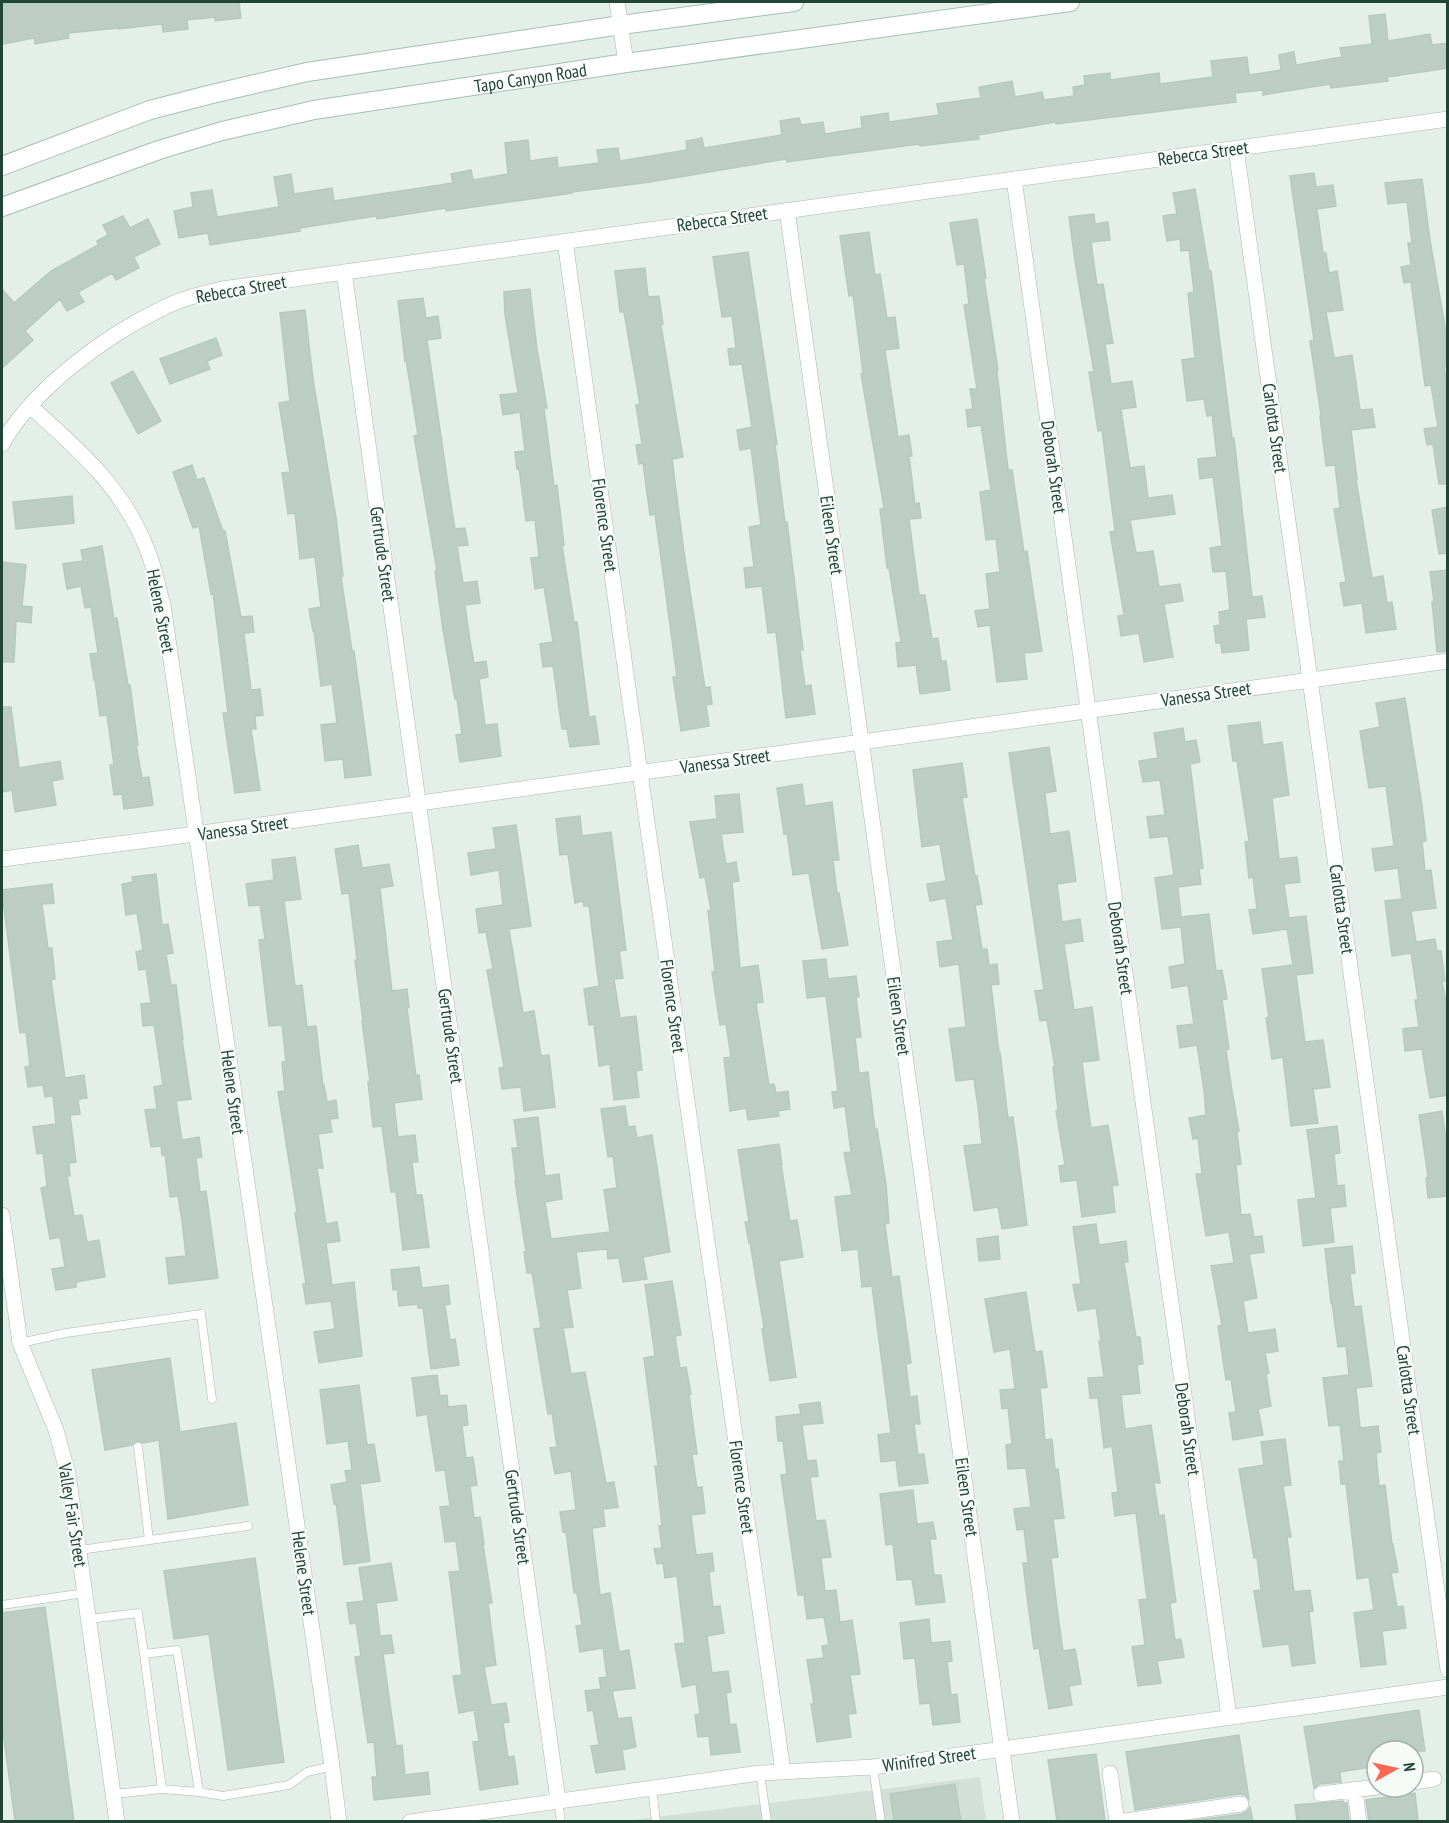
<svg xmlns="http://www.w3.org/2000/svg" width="1449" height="1823" font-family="'PT Sans Narrow',sans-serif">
<rect width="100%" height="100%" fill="#e4efe9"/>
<path fill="#d2e0d8" d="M980 1777 986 1821 615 1822Z"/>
<path fill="#bccec4" stroke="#b6cabf" stroke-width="1.5" d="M2 2H239L241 18 215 21V17L187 20 188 29 163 32 162 24 119 29V28L68 33 69 38 35 44 34 38 2 44Z
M1385 14 1388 41 1430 34 1432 45 1448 43V68L1387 77 1388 81 1331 88 1330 84 1263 95V90L1235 93 1236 102 1056 124V122L978 135 979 139 920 146 919 144 787 162 786 159 650 182 572 192V193L446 211V208L377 219 376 216 300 228V231L210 245 208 233 179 238 174 211 193 207 191 193 212 190 217 217 279 207 274 177 291 174 294 194 332 188 334 201 453 183 451 174 471 170 473 180 508 174 505 143 528 140 530 161 557 157 558 168 599 163 597 150 618 148 620 161 687 150 686 141 702 138 704 148 782 135 780 121 799 118 801 125 823 122 825 134 862 128 861 117 888 113 889 122 939 115 937 104 981 98 979 87 1012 81 1015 97 1042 92 1044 100 1074 96 1073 87 1085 85 1084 76 1110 73V80L1159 73 1160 84 1213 77 1211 61 1247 57 1249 75 1281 70 1279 55 1294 52 1296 65 1342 57 1340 48 1372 44 1369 16Z
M1314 173 1316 187 1333 185 1336 206 1317 209 1323 253H1326L1329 273 1337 271 1343 310 1326 312 1334 358 1352 355 1360 410 1372 409 1375 427 1351 430 1357 479H1356L1372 578 1383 576 1387 603 1392 602 1396 629 1366 633 1362 603 1344 606 1340 583 1346 582 1334 509 1340 508 1335 465 1326 466 1320 416 1321 415 1310 341 1314 340 1290 176Z
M1422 179 1430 240 1448 344V366L1444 367 1448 390V484H1439L1433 444 1427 445 1424 429 1438 427 1431 385 1425 386 1411 282 1404 283 1401 267 1411 265 1408 243H1412L1407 202 1388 204 1385 183Z
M1195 189 1209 271H1211L1232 438H1234L1252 597 1262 596 1265 617 1246 619 1249 650 1222 653 1221 643H1216L1214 626 1220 625 1219 612 1230 610 1226 571 1213 572 1210 548 1222 546 1216 499 1213 477 1200 479 1198 459 1217 457 1212 415 1207 416 1204 399 1187 401 1182 360 1195 358 1188 293 1194 292 1189 250 1181 251 1180 239 1167 241 1163 216 1177 214 1173 193Z
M1094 214 1095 224 1108 222 1110 240 1091 242 1097 285 1103 284 1113 343 1105 344 1111 384 1132 381 1136 407 1121 409 1130 468 1144 466 1148 498 1172 495 1175 514 1130 520 1136 553 1153 551 1159 587 1180 584 1183 601 1164 604 1173 657 1144 662 1139 633 1121 636 1118 616 1124 615 1110 532 1115 531 1102 430 1098 431 1089 372H1094L1076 268 1069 217Z
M123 216 130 228 148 219 160 244 134 257 139 268 116 280 112 273 78 292 84 302 67 311 60 299 25 331 33 340 2 368V289L14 303 51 271 98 245 97 241 108 235 103 225Z
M977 219 986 278H984L998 370 997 371 1008 470H1012L1024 552 1027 551 1042 651 1024 653 1027 679 997 682 990 625 978 627 975 611 990 609 986 574 1000 572 996 539 986 540 980 492 991 490 981 425 968 427 966 410 973 409 970 389H977L964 305 969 304 964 264 957 265 950 223Z
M869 232 875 275 880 274 887 318 895 317 899 348 885 350 898 437 909 435 912 456H909L915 504 919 503 921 518 909 519 919 595H925L932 639 938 638 941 661H946L950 690 920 694 916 665 898 667 896 643 901 642 889 568H887L880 509 884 508 861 374 863 373 853 295 849 296 840 236Z
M748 252 777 444H775L785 522H787L803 650H800L805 686 811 685 815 714 786 718 776 632 768 633 762 586 746 588 744 568 754 567 749 527 761 525 751 448 740 450 737 430 752 427 742 364 730 365 728 349 736 348 732 316 722 317 713 257Z
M645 268 648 297 659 296 663 324 661 325 683 457 672 459 684 552 705 688 710 687 712 704 706 705 709 726 681 731 673 677H677L655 514 650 515 643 463 639 464 636 445 642 444 636 405 640 404 624 312H620L615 271Z
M530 289 537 349 547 408H544L554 486 557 485 564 545H562L574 622H577L589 717 595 716 599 744 570 747 567 729H562L553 666 543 667 540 644 553 642 544 587 535 589 531 558 539 557 535 520 526 521 519 468 517 469 515 452 525 451 520 412 503 415 500 395 518 393 505 315 504 292Z
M423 298 426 318 438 316 441 338 427 340 449 491 455 529 465 528 468 545 457 546 463 583 477 581 480 603 465 605 470 641 474 663 486 661 488 677 479 679 485 725 497 724 501 756 460 762 456 735 462 734 457 699H455L443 630 435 571H437L414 436 418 435 406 360 405 361 398 301Z
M305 310 313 379 336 518 343 576H341L352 651H354L371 775 345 778 343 759 325 761 321 725 337 723 332 684 321 686 314 631H313L309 609 321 607 315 557 300 559 295 513 288 514 282 473 290 472 279 403 290 401 280 313Z
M216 338 222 355 207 361 210 369 170 384 160 359Z
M133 371 161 421 138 434 111 383Z
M192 465 197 480 204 478 223 531H225L241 617 252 616 254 632 244 633 251 690 260 689 263 715 255 716 256 729H251L260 790 235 793 223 713H228L213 593 211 594 199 526 193 528 173 472Z
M72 496 74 523 16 529 13 502Z
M1448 507V553L1439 554 1432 510Z
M102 546 114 619 117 618 128 685H130L138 745H136L142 778 149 777 153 805 124 809 122 794 114 795 110 765H114L107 715 100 716 95 680H94L90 654 98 653 91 607 85 608 81 586 67 589 63 564 83 561 81 550Z
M2 562 26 565 22 606 32 607 31 623 16 621 14 662H2Z
M1448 570V651L1437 652 1432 602H1434L1430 572Z
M1405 698 1422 805 1426 841H1422L1425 871 1431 870 1436 908 1411 911 1416 942 1435 939 1437 951H1441L1445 981H1442L1448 1012V1095L1430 1098 1422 1049 1405 1051 1403 1029 1419 1027 1415 1000H1418L1411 953 1392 956 1385 901 1402 899 1398 868 1375 871 1372 849 1394 846 1386 786 1369 788 1360 731 1380 727 1376 703Z
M2 707H11L19 768 60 761 63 779 52 781 56 805 15 812 12 790 2 792Z
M1260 722 1263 745 1282 742 1289 795 1272 798 1279 859 1297 857 1300 882 1284 884 1289 918 1306 916 1313 973 1296 975 1301 1013 1305 1042 1323 1040 1330 1087 1313 1089 1318 1123 1291 1126 1283 1057 1272 1059 1266 1018 1269 1017 1262 969 1293 965 1287 929 1253 934 1249 910 1257 909 1253 877 1249 878 1245 842 1249 841 1237 761H1233L1228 726Z
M1183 728 1185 742 1196 740 1200 762 1190 764 1203 868 1199 869 1201 884 1178 887 1181 917 1209 914 1216 971 1222 970 1227 999 1222 1000 1229 1049 1226 1050 1231 1085 1239 1131 1237 1132 1241 1164 1236 1165 1241 1215 1250 1214 1254 1237 1262 1236 1264 1252 1249 1254 1257 1298 1243 1301 1248 1333 1275 1329 1278 1351 1265 1353 1269 1373 1266 1374 1271 1406 1258 1409 1263 1435 1233 1440 1229 1413 1236 1412 1231 1379 1226 1380 1218 1326 1222 1325 1211 1266 1234 1263 1229 1232 1206 1236 1196 1174H1202L1198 1138 1193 1139 1189 1118 1206 1115 1204 1090 1197 1045 1180 1048 1177 1026 1194 1024 1188 985 1172 988 1169 967 1185 964 1181 927 1162 929 1155 878 1174 875 1168 836 1150 838 1147 817 1165 815 1160 780 1143 782 1139 761 1158 758 1154 733Z
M1049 747 1056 791 1045 793 1050 834 1069 831 1076 881 1057 884 1062 922 1080 919 1083 941 1064 944 1074 1010 1092 1007 1099 1060 1082 1062 1086 1094 1091 1128 1108 1125 1118 1185 1112 1186 1115 1212 1082 1217 1077 1180 1061 1182 1059 1166 1065 1165 1056 1111 1058 1110 1053 1067H1055L1047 1020 1040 1021 1035 991 1044 990 1009 753Z
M962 763 967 797 962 798 975 876H977L982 904 975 905 982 949H987L989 965 997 964 999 984 991 985 999 1052H1000L1008 1118 1013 1117 1027 1225 1002 1229 998 1207 974 1211 964 1146 982 1144 978 1107 974 1079 956 1081 949 1029 966 1027 959 964 940 967 937 942 953 940 946 898 930 901 927 884 946 881 940 844 922 847 913 770Z
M802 784 805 806 832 802 839 860H833L837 893H839L848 945 822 949 809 873 793 875 787 833 784 834 777 788Z
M739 794 743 832 721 834 726 864 736 862 739 881 732 882 740 968 758 965 763 1002 756 1003 769 1085 774 1084 776 1093 788 1091 790 1109 778 1111 779 1116 748 1120 746 1108 730 1111 724 1058 731 1057 726 1024 720 1025 712 972H715L708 911 711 910 705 877 700 878 690 822 717 819 715 796Z
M580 816 582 836 611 832 626 950 619 951 623 978 614 979 620 1018 636 1016 642 1070 636 1071 639 1097 614 1100 610 1064 599 1066 594 1024 589 1025 584 989 599 986 589 906H584L583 901 575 903 568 854 560 855 556 819Z
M516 825 531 926 509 929 523 1013 534 1011 541 1056 549 1055 555 1107 524 1111 521 1087 502 1089 499 1068 504 1067 487 970 493 969 486 932 479 933 476 909 503 905 499 870 471 875 468 853 496 849 493 828Z
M358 845 362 868 389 864 393 886 380 888 392 991 407 989 409 1007 407 1008 416 1076 419 1075 422 1099 394 1103 398 1137 415 1135 418 1162H412L416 1195H422L429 1247 403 1250 396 1192H391L382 1126 373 1127 368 1082H370L362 1021H363L355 960H357L349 893 342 894 335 849Z
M295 857 301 899 284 901 295 986 302 985 307 1027 316 1026 323 1086 324 1085 327 1102 336 1100 338 1118 330 1119 332 1132 318 1134 323 1168H317L326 1224 337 1222 340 1241 326 1243 332 1285 354 1282 362 1356 319 1363 314 1332 335 1329 331 1301 306 1304 303 1284H306L295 1213 297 1212 278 1092 285 1091 282 1062H286L282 1025 269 1026 259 940 265 939 260 905 249 906 246 884 274 880 272 860Z
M156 874 162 925 168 924 173 953 166 954 171 985H176L183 1039H182L191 1099 176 1101 182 1140 199 1137 202 1157 196 1158 200 1192 206 1191 218 1278 169 1284 166 1258 186 1256 182 1221 178 1196 170 1197 165 1154 162 1155 161 1146 151 1147 145 1110 157 1109 154 1087 163 1085 154 1025 143 1026 141 1004 151 1003 146 969 139 970 136 952 143 950 137 913 126 915 122 884 133 882 132 877Z
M52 884 54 903 42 904 48 948H52L55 979 51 980 65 1078 84 1075 87 1098 78 1099 80 1114 70 1115 76 1162 69 1163 70 1176H67L74 1216 82 1215 87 1242 99 1240 105 1277 76 1282V1287L56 1290 52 1269 65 1267 60 1237 50 1239 41 1188 47 1186 43 1153 37 1154 33 1127 56 1124 53 1096 45 1097 43 1085 28 1087 25 1067 30 1066 26 1032 20 1033 2 893V890Z
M826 959 828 979 856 976 859 997H856L861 1037 855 1038 859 1073 868 1072 875 1130 877 1129 886 1184 889 1223 885 1224 888 1248 892 1277 899 1276 911 1363 906 1364 910 1397 917 1396 920 1424H914L918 1455 924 1454 928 1483 899 1486 896 1460 881 1462 878 1435 891 1433 872 1286 862 1287 858 1249 842 1251 835 1197 852 1195 844 1153 851 1152 845 1106 834 1108 832 1092 838 1091 826 996 807 998 803 961Z
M625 1106 628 1127 635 1126 637 1138 652 1135 670 1252 643 1257 647 1279 623 1282 619 1258 608 1259 607 1249 576 1252 581 1288 567 1290 573 1327 563 1328 571 1374 585 1372 606 1483 614 1482 618 1507 603 1509 605 1526 592 1528 600 1595 610 1593 619 1652 629 1650 635 1688 612 1691 618 1719 631 1717 636 1747 622 1750 625 1769 596 1773 591 1746 599 1745 593 1710 588 1711 585 1691 601 1689 599 1678 607 1677 603 1648 580 1652 576 1626 582 1625 577 1593H574L566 1532H563L560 1512 576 1510 571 1471 555 1474 550 1448 557 1447 552 1413 548 1414 534 1329 541 1328 532 1273H527L524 1252H526L515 1181H516L512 1148H518L514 1120 538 1117 545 1176 559 1174 562 1199 545 1202 551 1239 610 1232 604 1190 617 1188 613 1156 608 1157 601 1109Z
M1442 1111 1446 1139 1448 1138V1196L1428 1198 1426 1178 1428 1177 1419 1115Z
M1337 1126 1340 1153 1334 1154 1337 1186 1344 1185 1346 1206 1330 1208 1334 1242 1303 1246 1298 1200 1316 1198 1307 1130Z
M779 1144 782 1164H781L790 1221 797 1220 803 1257 779 1261 796 1377 770 1381 762 1329 764 1328 750 1242 749 1243 745 1222H749L738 1150Z
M1096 1224 1099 1245 1126 1241 1128 1262H1124L1136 1337H1140L1143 1364 1137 1365 1140 1393 1121 1395 1125 1429 1151 1425 1160 1483H1154L1159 1516 1164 1515 1176 1602 1170 1603 1175 1640 1181 1639 1184 1657 1157 1661 1161 1683 1138 1686 1132 1647 1145 1645 1139 1600 1147 1599 1136 1513 1115 1516 1112 1493 1118 1492 1112 1446 1104 1448 1098 1398H1090L1088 1378 1104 1377 1099 1341H1101L1096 1308 1078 1311 1073 1285 1081 1284 1073 1227Z
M998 1236 1000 1259 979 1261 977 1239Z
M1352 1246 1355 1273 1350 1274 1354 1307 1361 1306 1372 1386 1356 1388 1360 1428 1378 1426 1381 1452 1376 1453 1379 1486 1385 1485 1392 1544H1393L1398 1572 1391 1573 1397 1607 1403 1606 1406 1628 1382 1631 1386 1664 1361 1667 1354 1613 1374 1610 1369 1577 1357 1579 1346 1484H1341L1339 1461H1344L1340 1425 1329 1426 1323 1378 1349 1375 1346 1346 1338 1347 1332 1303H1331L1325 1249Z
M419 1267 422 1288 448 1285 450 1304 445 1305 450 1340 455 1339 459 1365 431 1369 423 1308H418V1304L399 1306 397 1289 393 1290 391 1270Z
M672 1281 681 1335 675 1336 680 1368 686 1367 691 1394H689L697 1454H692L697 1488 702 1487 705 1513 691 1515 696 1555 712 1553 714 1571 709 1572 713 1607 720 1606 724 1633 707 1636 712 1673 728 1671 731 1692 726 1693 730 1725 736 1724 740 1752 711 1755 709 1736 698 1737 695 1715 700 1714 696 1684 682 1687 675 1644 685 1643 677 1576 665 1578 663 1563 657 1564 654 1549 662 1548 659 1526 662 1525 655 1466H658L644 1358 655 1356 645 1285Z
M1026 1292 1035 1352 1042 1351 1047 1387 1040 1388 1045 1440 1052 1439 1055 1470 1058 1469 1064 1518 1053 1519 1058 1557 1051 1558 1057 1608 1063 1651 1075 1649 1081 1684 1069 1686 1072 1705 1049 1709 1039 1648 1034 1649 1026 1589 1023 1563H1028L1024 1529 1017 1530 1014 1509 1031 1507 1026 1468 1008 1469 1006 1445 1012 1444 1008 1408 1002 1409 1000 1390 1015 1389 1010 1349 994 1352 985 1299Z
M170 1358 180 1432 236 1423 248 1505 168 1519 159 1440 143 1443 137 1441 132 1445 105 1450 92 1370Z
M437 1375 440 1396 447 1395 448 1407 466 1405 468 1425 462 1426 466 1458 473 1457 477 1485 470 1486 474 1518 480 1517 484 1544H483L492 1603H488L496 1665 484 1667 491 1705 506 1703 509 1722 503 1723 508 1757 514 1756 518 1784 480 1790 473 1742 479 1741 474 1710 459 1713 453 1676 462 1675 449 1572 460 1571 456 1541 445 1542 440 1507 450 1506 445 1470 436 1471 427 1414 417 1416 412 1378Z
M359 1385 367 1445 374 1444 380 1481 360 1484 370 1561 344 1565 336 1503 334 1504 331 1485 347 1482 345 1471 352 1470 348 1441 327 1444 320 1390Z
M820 1402 823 1423 802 1425 807 1461 816 1460 818 1476 810 1477 816 1521 825 1520 831 1557 821 1558 825 1591 836 1590 840 1622 852 1620 860 1674 850 1675 856 1713 848 1714 851 1737 817 1742 811 1704H814L807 1660 824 1658 822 1646 829 1645 824 1617 807 1619 804 1595H798L781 1475 787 1474 783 1441H778L776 1417 801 1414 799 1405Z
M1285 1439 1291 1485 1283 1486 1291 1537H1287L1294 1592 1310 1590 1313 1611 1309 1612 1315 1663 1292 1666 1289 1644 1263 1647 1254 1591 1261 1590 1257 1557 1254 1558 1239 1469 1264 1465 1261 1442Z
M913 1490 917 1524 933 1522 936 1539H930L934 1575H941L945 1602 916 1605 912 1579 897 1580 893 1544 886 1545 880 1494Z
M255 1558 284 1762 228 1770 209 1634 174 1639 164 1571Z
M391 1563 397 1600 376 1603 380 1636 391 1635 394 1653 383 1654 396 1746 402 1745 405 1775 428 1772 430 1794 374 1800 372 1777H377L374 1742 368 1743 355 1657 361 1656 356 1623 350 1624 347 1603 364 1601 359 1568Z
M45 1607 74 1821H15L2 1724V1613Z
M929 1619 931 1643 950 1641 952 1661 947 1662 951 1695 957 1694 960 1722 933 1725 930 1703 920 1704 915 1658 904 1659 900 1623Z
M1419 1710 1425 1751H1377V1766L1340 1772 1341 1782 1320 1784 1314 1788 1304 1727Z
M1239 1735 1249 1799 1245 1795 1240 1794 1135 1810 1126 1752Z
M1096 1754 1105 1821H1057L1048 1760Z
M955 1784 961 1821H894L890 1794Z
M1415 1793 1418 1821H1369L1366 1800Z
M1343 1801V1803H1347L1349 1821H1297L1295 1805Z
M1250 1807 1253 1821H1189L1242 1814 1247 1811Z"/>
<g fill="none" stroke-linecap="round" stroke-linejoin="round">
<g stroke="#a6b8b0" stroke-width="9">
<path id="lane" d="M20 1343 66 1333 201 1314 212 1399
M138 1447 149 1540
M80 1550 248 1526
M2 1605 85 1593
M89 1619 138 1613 144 1654 177 1650 199 1792
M144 1654 162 1789
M873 1767 881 1822
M760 1773 767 1822
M652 1787 656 1822
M114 1794 162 1789 199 1792 223 1796 289 1785 307 1772 332 1766
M558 1801 561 1822"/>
</g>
<g stroke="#a6b8b0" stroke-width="16">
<path id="street" d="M617 2 626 63
M1236 148 1448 1670
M1014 179 1229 1717
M787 210 1012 1822
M565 241 640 773 783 1771
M344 272 558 1800
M30 406C78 449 125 489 148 552 155 569 158 588 163 605L332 1766 339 1822
M2 444C33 389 105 336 161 309 180 299 201 294 222 289L1448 119
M2 859 195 834 1448 661
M2 1215 20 1343 56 1430 68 1474 117 1822
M1110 1773 1117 1822
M1413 1782 1434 1779
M1355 1789 1359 1822
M1321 1794 1377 1787
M410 1822 760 1773 873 1767 1448 1687
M1119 1822 1241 1804"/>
</g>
<g stroke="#a4c0b2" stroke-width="20">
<g id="secondary">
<path d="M2 166 150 110 212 94 307 72 621 25 794 2"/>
<path id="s1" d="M2 207 159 150 222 131 314 110 626 63 1070 2"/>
</g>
</g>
<use href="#lane" stroke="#fff" stroke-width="8"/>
<use href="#street" stroke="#fff" stroke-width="15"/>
<use href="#secondary" stroke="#fff" stroke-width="18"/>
</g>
<g text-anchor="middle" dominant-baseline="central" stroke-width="4.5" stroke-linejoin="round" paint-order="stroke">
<g font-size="18" fill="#214436" stroke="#f6fbf8">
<text stroke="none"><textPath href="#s1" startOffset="546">Tapo Canyon Road</textPath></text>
<text transform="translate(1203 153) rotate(-8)">Rebecca Street</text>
<text transform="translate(722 219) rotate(-8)">Rebecca Street</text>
<text transform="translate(241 289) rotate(-10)">Rebecca Street</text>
<text transform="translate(1275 428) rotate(82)">Carlotta Street</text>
<text transform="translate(1054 467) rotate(82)">Deborah Street</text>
<text transform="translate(605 525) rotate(82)">Florence Street</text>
<text transform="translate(832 535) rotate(82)">Eileen Street</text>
<text transform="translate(383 554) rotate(82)">Gertrude Street</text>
<text transform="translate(161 611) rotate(79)">Helene Street</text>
<text transform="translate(1206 694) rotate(-8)">Vanessa Street</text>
<text transform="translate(725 761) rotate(-8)">Vanessa Street</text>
<text transform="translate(243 828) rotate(-8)">Vanessa Street</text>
<text transform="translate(1342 909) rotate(82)">Carlotta Street</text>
<text transform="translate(1121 948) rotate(82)">Deborah Street</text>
<text transform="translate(673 1006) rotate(82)">Florence Street</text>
<text transform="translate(899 1016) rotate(82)">Eileen Street</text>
<text transform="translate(451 1036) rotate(82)">Gertrude Street</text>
<text transform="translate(233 1092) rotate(82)">Helene Street</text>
<text transform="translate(1409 1390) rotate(82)">Carlotta Street</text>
<text transform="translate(1188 1429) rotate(82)">Deborah Street</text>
<text transform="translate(742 1487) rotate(82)">Florence Street</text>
<text transform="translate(967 1497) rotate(82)">Eileen Street</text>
<text transform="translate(73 1515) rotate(81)">Valley Fair Street</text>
<text transform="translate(518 1517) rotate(82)">Gertrude Street</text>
<text transform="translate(304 1573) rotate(82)">Helene Street</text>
<text transform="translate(929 1759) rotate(-8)">Winifred Street</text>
</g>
</g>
<rect width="1449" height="1823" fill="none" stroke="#214436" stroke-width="6"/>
<g transform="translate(1395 1769) rotate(82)"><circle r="28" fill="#f6fbf8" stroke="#a1b2aa" stroke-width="1.5"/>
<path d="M0-4.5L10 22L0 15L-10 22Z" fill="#ff6753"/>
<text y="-9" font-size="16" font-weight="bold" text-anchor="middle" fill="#214436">N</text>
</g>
</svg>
